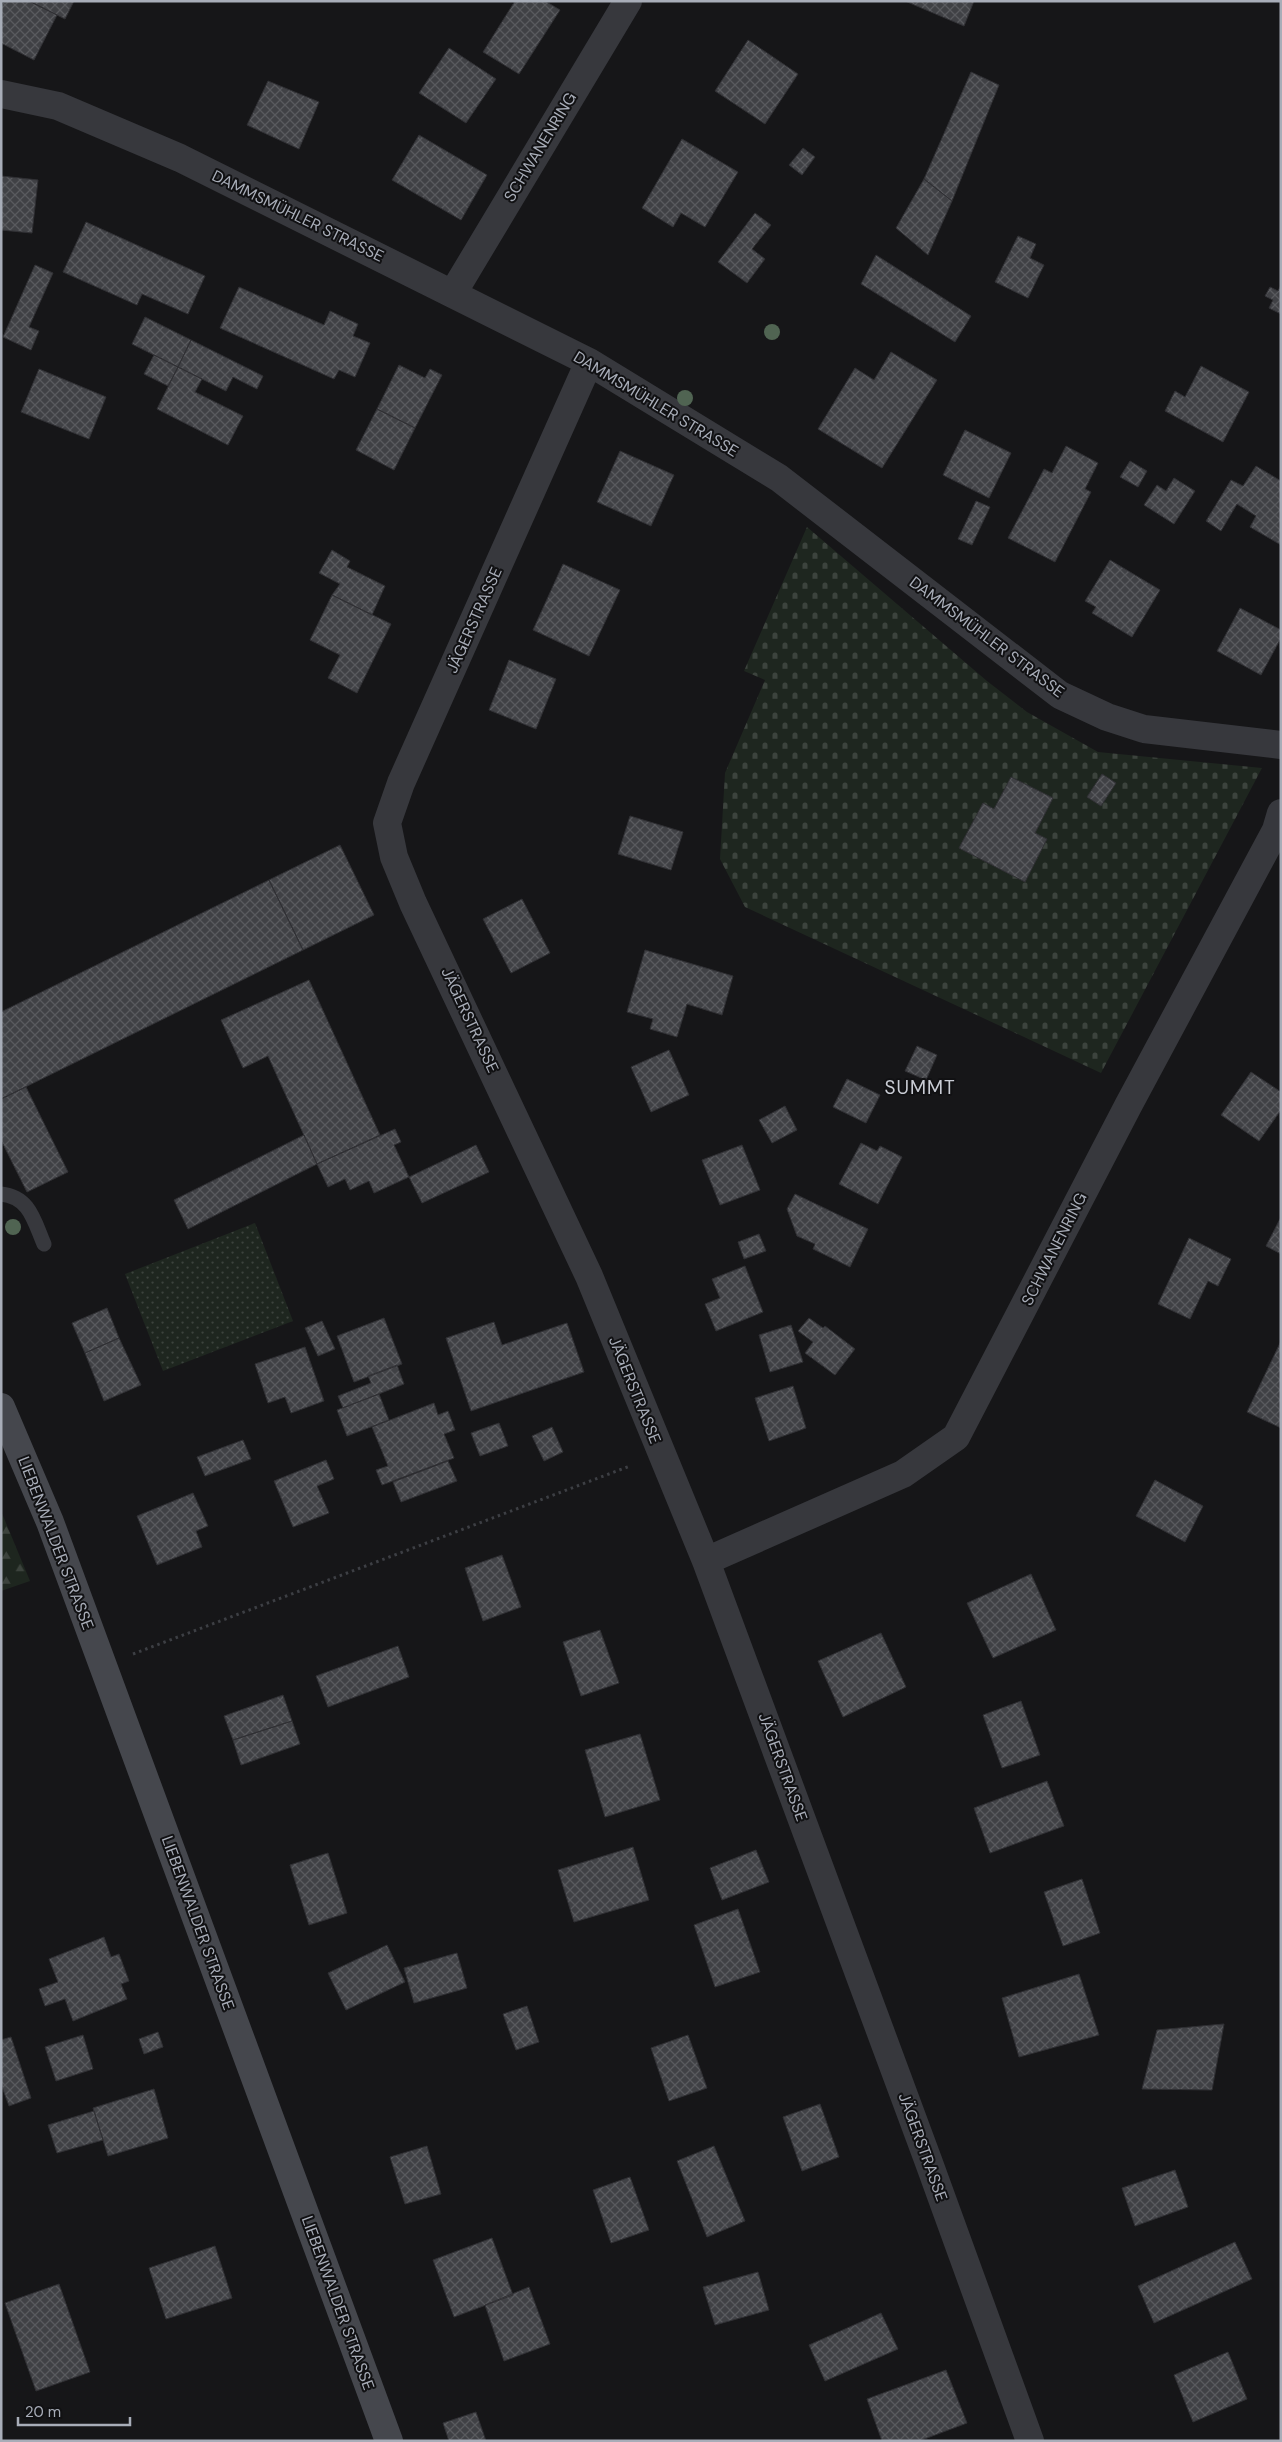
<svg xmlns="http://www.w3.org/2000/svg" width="1282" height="2442" font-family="'DM Sans',sans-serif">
<defs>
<pattern id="forest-firs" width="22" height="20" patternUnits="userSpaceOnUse" patternTransform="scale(1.25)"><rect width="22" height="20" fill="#1e261f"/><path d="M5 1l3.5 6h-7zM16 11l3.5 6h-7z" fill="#3c433d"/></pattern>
<pattern id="cemetery-stones" width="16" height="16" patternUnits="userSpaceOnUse" patternTransform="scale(1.25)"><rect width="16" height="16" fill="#1e261f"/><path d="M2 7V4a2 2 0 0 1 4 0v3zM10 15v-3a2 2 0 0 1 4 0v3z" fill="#3c433d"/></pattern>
<pattern id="garden-dots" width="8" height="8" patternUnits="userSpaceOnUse" patternTransform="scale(1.25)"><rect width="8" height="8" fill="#1e261f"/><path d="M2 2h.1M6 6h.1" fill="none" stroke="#3c433d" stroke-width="1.8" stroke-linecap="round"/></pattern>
<pattern id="building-cross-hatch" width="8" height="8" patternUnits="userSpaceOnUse" patternTransform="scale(1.25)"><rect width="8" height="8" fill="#404145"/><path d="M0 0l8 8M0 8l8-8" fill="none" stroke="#595a5e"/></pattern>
</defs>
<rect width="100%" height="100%" fill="#161618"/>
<path fill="url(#forest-firs)" d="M1 1511 30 1581 1 1591Z"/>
<path fill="url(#cemetery-stones)" d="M807 527 987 681 1027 712 1098 752 1262 768 1101 1073 745 907 720 859 725 773 765 680 744 671Z"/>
<path fill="url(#garden-dots)" d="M255 1223 293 1321 163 1371 125 1274Z"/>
<path fill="url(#building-cross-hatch)" stroke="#303034" d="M4 1H29L57 15 34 60 1 43V6Z
M29 1H74L65 19Z
M515 1H545L560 10 519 74 483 52Z
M905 1H974L964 26Z
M748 40 798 74 765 124 715 91Z
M449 48 496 79 466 123 419 93Z
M971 72 999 85 952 201 924 179Z
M268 81 319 102 299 149 247 125Z
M419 135 487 175 461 220 392 180Z
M682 139 738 172 705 227 681 213 673 227 642 208Z
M803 148 815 157 802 175 789 165Z
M1 176 38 180 32 233 1 230Z
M924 179 952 201 928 255 896 228Z
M755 213 771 225 752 249 765 259 747 283 718 262Z
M86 222 205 276 188 314 142 294 137 305 63 272Z
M1018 236 1036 244 1030 258 1044 265 1028 298 995 282Z
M876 255 971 316 955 342 861 284Z
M35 265 53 273 29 327 39 331 31 350 3 337Z
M1281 285V314L1269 308 1273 300 1265 296 1270 287 1278 291Z
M239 287 324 325 330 311 358 324 353 336 370 343 355 377 339 370 334 379 220 328Z
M145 317 191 340 178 367 132 344Z
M191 340 263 376 257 389 233 377 226 391 178 367Z
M891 352 937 380 882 468 818 429 855 368 874 380Z
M154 355 178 367 168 386 144 374Z
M399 365 425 378 430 369 442 375 415 428 377 409Z
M1201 366 1249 392 1223 442 1165 411 1175 391 1185 397Z
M178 367 202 379 195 392 243 416 228 445 157 409Z
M39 369 106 397 89 439 21 412Z
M377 409 415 428 394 470 356 450Z
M965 430 1011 453 989 498 943 475Z
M1066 446 1098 463 1085 489 1091 492 1055 562 1008 538 1044 469 1052 473Z
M620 451 674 475 651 526 597 502Z
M1130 461 1147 471 1138 487 1120 477Z
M1256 466 1281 481V545L1250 527 1256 516 1237 504 1221 531 1206 521 1231 480 1243 486Z
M1174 478 1195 491 1174 524 1144 505 1157 485 1166 491Z
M976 501 990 507 972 545 958 539Z
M332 550 350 561 347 567 385 586 372 615 332 595 340 584 319 573Z
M1110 560 1160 590 1132 637 1092 613 1096 607 1085 601Z
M563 564 620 590 589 656 533 630Z
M332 595 391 624 357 693 328 678 340 655 310 640Z
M1240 608 1281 630V638L1261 675 1217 651Z
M509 660 556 679 536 729 489 710Z
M1102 774 1116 783 1101 806 1087 797Z
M1011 777 1053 798 1035 833 1047 839 1025 882 959 848 983 803 994 809Z
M630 816 683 832 671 870 618 854Z
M340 845 374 915 303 950 269 880Z
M269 880 303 950 1 1099V1012Z
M522 899 550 953 511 973 483 919Z
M645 950 733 976 722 1015 687 1004 677 1037 650 1029 653 1019 627 1012Z
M309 980 380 1135 317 1164 268 1056 243 1068 221 1020Z
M917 1046 937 1055 926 1080 905 1071Z
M669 1050 689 1095 651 1112 631 1067Z
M1251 1072 1281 1092V1110L1259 1141 1221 1115Z
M847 1079 880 1095 866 1123 833 1107Z
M26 1087 68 1172 27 1192 1 1140V1099Z
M785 1106 797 1130 772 1143 759 1120Z
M395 1129 401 1142 394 1145 409 1177 374 1193 369 1181 350 1190 345 1179 328 1187 317 1164Z
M304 1135 317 1164 188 1229 174 1200Z
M861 1143 877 1151 880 1146 902 1157 878 1204 839 1184Z
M476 1145 489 1172 422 1203 409 1177Z
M742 1145 760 1190 720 1205 702 1160Z
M795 1194 868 1229 850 1267 813 1249 815 1244 797 1236 787 1209Z
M1281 1217V1254L1266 1246Z
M759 1234 766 1251 744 1259 738 1242Z
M1189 1238 1231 1259 1218 1286 1208 1281 1190 1319 1158 1304Z
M745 1266 763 1312 716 1331 705 1304 720 1298 712 1279Z
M107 1308 119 1338 85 1353 72 1323Z
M384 1318 402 1364 354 1382 337 1336Z
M809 1318 823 1328 825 1326 855 1349 835 1375 805 1353 813 1342 798 1331Z
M322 1321 335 1349 318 1356 305 1328Z
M494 1322 502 1345 567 1323 584 1372 471 1411 446 1338Z
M791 1325 803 1362 770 1372 759 1335Z
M119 1338 141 1385 104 1401 85 1353Z
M1281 1341V1428L1247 1412Z
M305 1347 324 1401 291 1413 285 1397 268 1403 255 1364Z
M397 1365 404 1384 343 1408 338 1396 371 1383 368 1376Z
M793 1386 806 1428 769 1441 755 1398Z
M379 1394 389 1420 347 1436 337 1410Z
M434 1403 438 1415 448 1411 455 1430 444 1434 454 1458 382 1485 376 1470 388 1466 372 1427Z
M499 1423 508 1446 480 1456 471 1433Z
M552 1427 563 1452 544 1461 532 1436Z
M243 1440 251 1459 205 1476 197 1457Z
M326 1460 334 1479 317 1486 329 1513 293 1527 274 1481Z
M448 1461 457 1481 401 1502 393 1482Z
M1155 1480 1203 1506 1185 1542 1136 1516Z
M193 1493 208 1526 196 1531 202 1547 157 1565 137 1516Z
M502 1555 521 1607 483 1621 465 1568Z
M1031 1574 1056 1630 993 1658 967 1603Z
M600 1630 619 1683 581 1696 563 1642Z
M881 1633 906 1687 843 1717 818 1661Z
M398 1646 409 1677 328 1707 316 1676Z
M283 1695 292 1721 233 1740 224 1716Z
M1021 1701 1040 1755 1002 1768 983 1715Z
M292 1721 300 1744 241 1765 233 1740Z
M640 1734 660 1800 605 1817 585 1750Z
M1047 1781 1064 1826 990 1853 974 1808Z
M633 1847 649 1900 574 1922 558 1870Z
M756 1850 769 1882 722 1900 710 1868Z
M328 1853 347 1913 309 1925 290 1865Z
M1082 1879 1100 1933 1063 1946 1044 1892Z
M738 1909 760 1972 715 1987 694 1925Z
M104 1937 111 1957 119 1954 129 1981 121 1984 127 1999 73 2021 65 1999 45 2006 39 1989 58 1982 49 1959Z
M387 1945 405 1982 346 2010 328 1973Z
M457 1953 467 1988 414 2003 404 1968Z
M1079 1974 1099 2035 1019 2057 1002 1998Z
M527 2006 539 2042 516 2050 503 2014Z
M1224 2024 1212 2090 1142 2089 1157 2030Z
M158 2032 163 2047 144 2054 139 2039Z
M83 2035 93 2069 56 2081 45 2047Z
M688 2035 707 2088 669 2101 651 2048Z
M11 2037 31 2098 9 2106 1 2084V2040Z
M154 2089 168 2138 108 2156 93 2108Z
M820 2104 839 2157 802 2171 783 2117Z
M94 2111 103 2140 57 2153 48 2125Z
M427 2146 441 2194 405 2204 390 2157Z
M714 2146 745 2221 707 2237 677 2161Z
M1175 2170 1188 2207 1135 2226 1122 2188Z
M630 2177 649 2230 611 2243 593 2190Z
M492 2238 513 2295 454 2317 433 2260Z
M1235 2242 1252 2279 1154 2323 1138 2286Z
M215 2246 232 2298 166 2319 149 2268Z
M758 2272 769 2310 715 2325 703 2287Z
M59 2284 90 2372 36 2391 5 2303Z
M529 2287 550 2344 504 2361 485 2305Z
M881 2313 898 2349 825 2381 809 2345Z
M1228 2352 1247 2399 1193 2422 1174 2375Z
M946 2370 967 2423 919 2441H882L867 2399Z
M476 2412 486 2441H449L443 2423Z"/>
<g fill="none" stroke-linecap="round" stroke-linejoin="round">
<path stroke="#3d3f44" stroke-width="3" stroke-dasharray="2.5 4" stroke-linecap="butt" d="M133 1654 630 1466"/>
<path stroke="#37383d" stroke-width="15" d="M1 1194C30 1197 34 1221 44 1244"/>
<path stroke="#37383d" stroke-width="28" d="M1 94 58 106 180 158 589 362 779 478 1060 695 1107 717 1144 729 1281 745
M453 293 628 1
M589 362 401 783 387 823 394 857 413 903 589 1276 706 1561 928 2160 1030 2441
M706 1561 903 1474 956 1437 1128 1106 1276 830 1281 813"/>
<path stroke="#45474d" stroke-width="28" d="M1 1407 50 1522 389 2441"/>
</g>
<g fill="#506452">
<circle cx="772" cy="332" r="8"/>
<circle cx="685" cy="398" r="8"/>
<circle cx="13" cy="1227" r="8"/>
</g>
<g text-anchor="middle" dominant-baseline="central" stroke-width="4" stroke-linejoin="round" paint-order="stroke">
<g font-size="16" fill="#a8adb8" stroke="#111113">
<text transform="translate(540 147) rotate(-59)">SCHWANENRING</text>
<text transform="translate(298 216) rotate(26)">DAMMSMÜHLER STRASSE</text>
<text transform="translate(656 404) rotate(31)">DAMMSMÜHLER STRASSE</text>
<text transform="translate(474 620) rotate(-66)">JÄGERSTRASSE</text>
<text transform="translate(987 637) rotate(37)">DAMMSMÜHLER STRASSE</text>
<text transform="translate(470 1020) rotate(65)">JÄGERSTRASSE</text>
<text transform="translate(1054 1249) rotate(-63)">SCHWANENRING</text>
<text transform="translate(635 1390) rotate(68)">JÄGERSTRASSE</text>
<text transform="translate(56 1543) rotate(69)">LIEBENWALDER STRASSE</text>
<text transform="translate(783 1767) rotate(70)">JÄGERSTRASSE</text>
<text transform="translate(198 1923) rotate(70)">LIEBENWALDER STRASSE</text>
<text transform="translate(923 2147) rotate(70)">JÄGERSTRASSE</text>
<text transform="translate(338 2303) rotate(70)">LIEBENWALDER STRASSE</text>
</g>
<g font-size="19" letter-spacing="1" fill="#c9ccd4" stroke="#111113">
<text x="920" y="1087">SUMMT</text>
</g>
</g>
<rect width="1282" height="2442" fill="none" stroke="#a8adb8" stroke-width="5"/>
<path d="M18 2417v8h112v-8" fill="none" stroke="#a8adb8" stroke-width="2.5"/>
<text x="25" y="2417" font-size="15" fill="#a8adb8" stroke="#111113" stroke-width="4" paint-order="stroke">20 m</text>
</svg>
